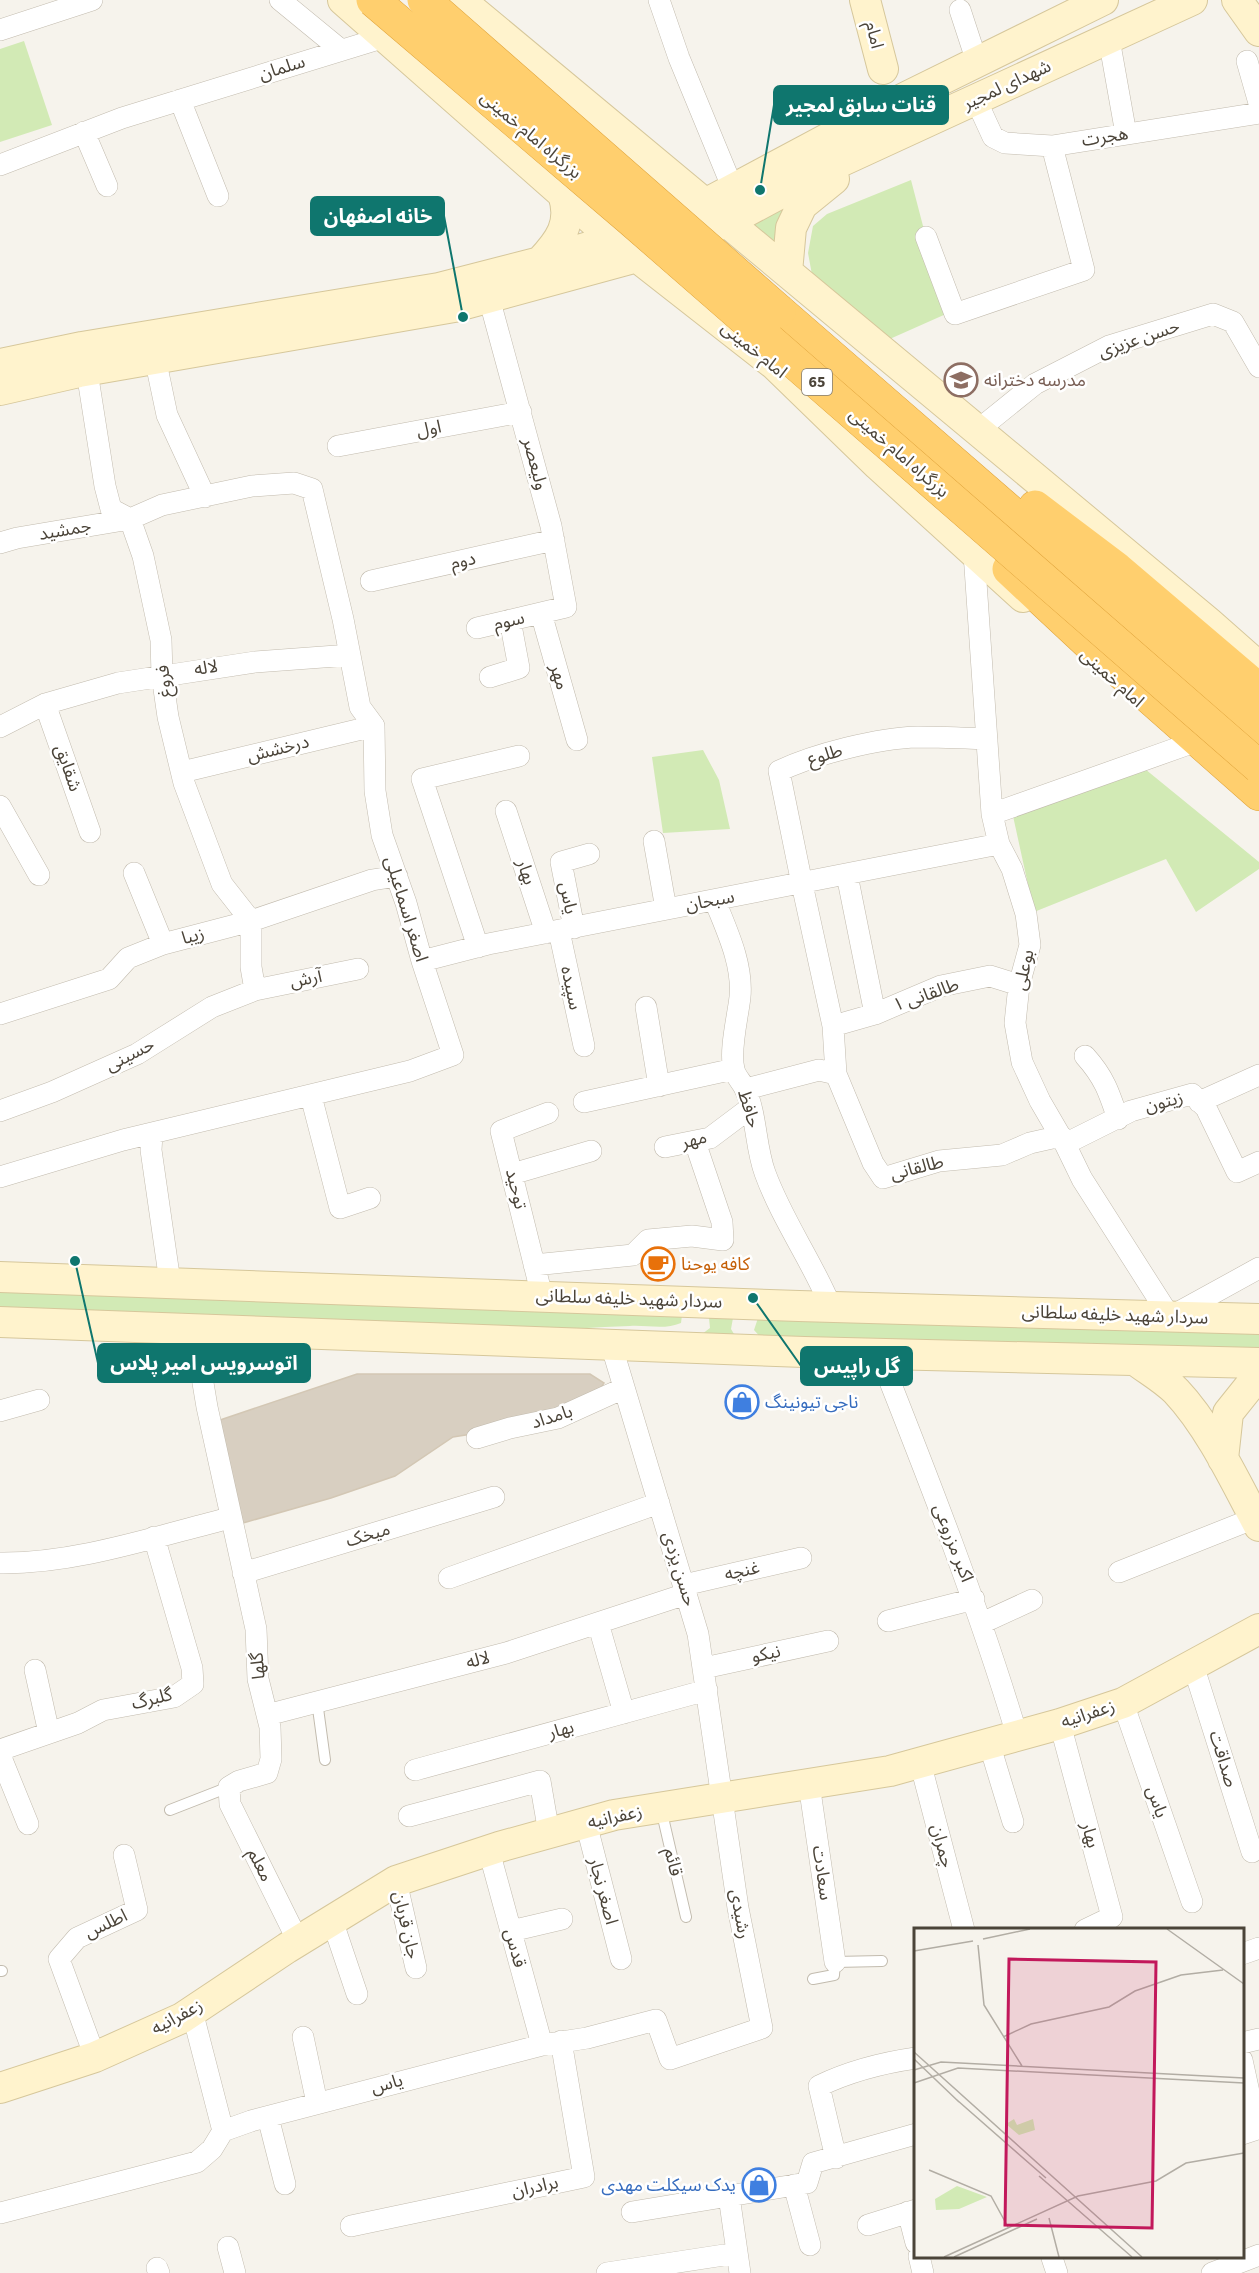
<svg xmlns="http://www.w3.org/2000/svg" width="1259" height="2273" font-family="'Source Sans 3','Noto Sans Arabic',sans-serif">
<rect width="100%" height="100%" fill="#f6f3ec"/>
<path fill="#d2eab5" d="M24 41 52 125 0 142V49Z
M911 180 946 314 883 342 813 280 808 253 813 226 827 214Z
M798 198 778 256 743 223Z
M703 750 719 780 730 829 663 833 652 757Z
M1145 769 1259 862V869L1196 912 1166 859 1034 912 1013 816Z
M0 1284 682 1315 681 1323C665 1330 648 1325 630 1326 596 1327 562 1329 528 1333L0 1311Z
M701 1308 733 1318 731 1329 737 1339 698 1337 710 1328 709 1318Z
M758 1318 1259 1327V1353L763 1340 754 1330Z"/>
<path fill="#d8cfc1" stroke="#d3c7b4" stroke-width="1.5" d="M357 1374H590L604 1383 591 1403 510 1428 453 1437 395 1476 331 1498 243 1523 217 1421Z"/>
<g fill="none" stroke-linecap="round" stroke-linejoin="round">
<g stroke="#c2bbae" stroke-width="12">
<path id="lane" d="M317 1701 325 1760
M661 1809 686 1917
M170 1810 229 1787
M0 1971H2
M813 1979 834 1975 835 1962 882 1961"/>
</g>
<g stroke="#c2bbae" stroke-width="22">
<path id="street" d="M280 0 341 50
M659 0 679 58 733 189
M960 10 977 62
M0 30 92 0
M1109 39 1126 134
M1247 61 1259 103
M180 100 218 196
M976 100 993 137 1005 143 1052 146 1259 113
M84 132 107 186
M0 165 122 118 385 37
M926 237 955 314 1084 270 1052 146
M155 358 167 415 205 497
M85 359 105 486 111 509 130 519 143 556 161 640 162 675 168 717 184 783 222 884 251 921V967L255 990
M978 430 1035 384 1109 346 1213 314 1233 322 1259 367
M338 446 521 412
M0 543 17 538 130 519 162 505 252 486 294 483 312 489 343 619 360 707 374 726 375 791 382 835 406 903 422 961 453 1055 410 1071 123 1140 0 1177
M974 553 992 814 999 844 1012 869 1026 914 1030 945 1019 985 1015 1023 1022 1062 1040 1101 1065 1144 1082 1179 1170 1317 1259 1268
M371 581 554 540
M541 613 577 740
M477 628 566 607 551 526 489 298
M490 677 519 668 510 620
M45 704 90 832
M0 727 45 704 118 683 255 662 350 655
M182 772 374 726
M0 806 39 875
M506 811 546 933
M992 814 1186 745
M654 841 666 909
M134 873 163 944
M847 875 875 1014
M715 901C727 931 743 964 740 997 738 1016 729 1051 734 1069 735 1076 742 1082 745 1089 757 1115 755 1146 765 1173 782 1220 812 1261 831 1307
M574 928 561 862 589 854
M559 931 584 1046
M478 947 422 779 519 756
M422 961 488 944 999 844
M646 1007 659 1086
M0 1014 109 979 128 958 163 944 251 921 372 880 397 876
M833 1026 875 1014 941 986 990 976 1019 985
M1085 1056C1104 1077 1109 1092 1118 1119
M836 1074 833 1026 802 884 779 771C815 754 878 738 918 737 941 737 964 738 987 739
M746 1089 819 1070 836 1074 873 1163 883 1178 939 1161 1002 1155 1030 1143 1061 1136
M311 1096 340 1208 370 1198
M584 1102 734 1069
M1199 1102 1259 1075
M0 1111 52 1092 137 1054 212 1007 255 990 358 969
M152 1134 151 1150 170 1282
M1065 1144 1131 1111 1192 1094 1206 1108 1237 1172 1259 1162
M665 1147 710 1138 750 1108
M512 1174 591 1151
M534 1265 633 1255 648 1240 692 1236 723 1240 722 1222 695 1142
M542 1296 501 1131 548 1113
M194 1329 207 1407 256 1629 258 1679 270 1727 271 1759 267 1773 239 1781 229 1787 230 1804 298 1941
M879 1354C929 1480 978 1605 1017 1735
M0 1411 39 1400
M477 1438 510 1428 558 1418 624 1388
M0 1563C76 1564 157 1536 230 1518
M1119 1572 1255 1518
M243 1573 494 1497
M449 1578 659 1503
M684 1585 801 1558
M888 1621 974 1599
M598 1623 624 1713
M982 1623 1032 1600
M1193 1665 1252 1852
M704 1668 828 1641
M35 1670 49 1733
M1123 1703 1192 1902
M267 1715 506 1653 686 1594
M1060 1724 1112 1917 1085 1930
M989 1743 1013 1822
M0 1750 78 1723 103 1710 174 1697 193 1684 192 1668 154 1537
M0 1755 28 1824
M920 1762 964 1930
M415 1770 707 1690
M809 1784 835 1962
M409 1816 540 1781 549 1833
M586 1823 621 1959
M489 1851 542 2045
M396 1881 416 1968
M332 1920 357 1994
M511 1931 562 1919
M1242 1954 1259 1948
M192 2011 223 2131
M303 2037 317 2103
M1242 2043 1259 2039
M95 2057 59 1959 77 1938 137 1910 124 1855
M1242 2060 1257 2129 1242 2134
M268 2117 285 2184
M836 2158 819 2086C850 2071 881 2063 916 2058
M794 2185 810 2245
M729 2196 740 2273
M632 2212 807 2183 813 2163 916 2134
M908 2212 916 2243
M0 2213 197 2162 212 2149 223 2131 251 2121 542 2045 587 2038 656 2020 670 2059 762 2028 738 1908 698 1634 611 1344
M868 2225 916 2210
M351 2226 584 2177 561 2041
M228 2247 235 2273
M919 2256 923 2273
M1052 2258 1057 2273
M157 2268 159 2273
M607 2273 737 2253
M1212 2273 1259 2255"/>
</g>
<g stroke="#d6c79b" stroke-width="32">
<path id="secondary" d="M343 0 614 239 775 365 878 465 1023 597
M460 0 1208 622 1259 667
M865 0 883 69
M1237 0 1259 31
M540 262C560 241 573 223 563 194
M787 272 791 228 802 205 834 179
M0 364 82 347 439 288 540 262 614 239 705 204 892 104 1103 0
M0 390 79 372 454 307 637 257 727 222 831 166 1192 0
M0 1277 799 1306 1259 1319
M0 1322 804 1352 1259 1363
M1135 1360C1148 1370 1164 1379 1176 1391 1210 1427 1236 1483 1259 1526
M1223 1459 1228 1413 1252 1383 1259 1379
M0 2088 95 2057 182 2018 287 1948 396 1881 499 1847 614 1815 890 1771 1060 1724 1123 1703 1259 1629"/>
</g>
<g stroke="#e0a43c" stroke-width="34">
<path id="highway" d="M779 311 1259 728
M1035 507 1117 569 1259 690
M1009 569 1097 651 1259 794"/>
</g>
<use href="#lane" stroke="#fff" stroke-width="10"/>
<use href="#street" stroke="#fff" stroke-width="21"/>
<use href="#secondary" stroke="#fff3cd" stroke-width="30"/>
<use href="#highway" stroke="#ffcf6e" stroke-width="33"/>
<g stroke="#e0a43c" stroke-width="34" stroke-linecap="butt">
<path id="highway-bridge" d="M373 0 630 219 1259 767
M424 0 779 311"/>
</g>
<use href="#highway-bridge" stroke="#ffcf6e" stroke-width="33"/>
</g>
<defs>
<g id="school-ring" transform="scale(1.725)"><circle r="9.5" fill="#fff" stroke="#8d6e63" stroke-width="1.5"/><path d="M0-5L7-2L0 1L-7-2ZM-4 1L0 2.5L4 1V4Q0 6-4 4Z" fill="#8d6e63"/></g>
<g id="cafe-ring" transform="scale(1.725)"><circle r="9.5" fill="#fff" stroke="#e8710a" stroke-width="1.5"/><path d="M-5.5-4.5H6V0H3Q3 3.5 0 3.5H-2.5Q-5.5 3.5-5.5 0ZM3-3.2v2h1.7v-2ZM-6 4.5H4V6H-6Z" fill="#e8710a"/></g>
<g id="shop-ring" transform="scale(1.725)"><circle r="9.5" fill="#fff" stroke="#3f7fe0" stroke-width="1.5"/><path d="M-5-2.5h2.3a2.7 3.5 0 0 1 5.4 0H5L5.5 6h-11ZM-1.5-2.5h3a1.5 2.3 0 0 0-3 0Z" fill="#3f7fe0"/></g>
</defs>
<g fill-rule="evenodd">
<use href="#school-ring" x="961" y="380"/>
<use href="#cafe-ring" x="658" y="1264"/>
<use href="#shop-ring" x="742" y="1402"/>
<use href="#shop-ring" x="759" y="2185"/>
</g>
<g text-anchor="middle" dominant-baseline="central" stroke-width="5" stroke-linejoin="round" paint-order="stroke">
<rect fill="#fff" stroke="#817c74" stroke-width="1.5" x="802" y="369" width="30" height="26" rx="4.5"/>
<g font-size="16" font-weight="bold" fill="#4b4439">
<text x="817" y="382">65</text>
</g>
<g font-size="18" fill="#4b4439" stroke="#fff">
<text transform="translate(874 35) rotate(76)">امام</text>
<text transform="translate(282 68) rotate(-17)">سلمان</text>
<text transform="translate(1007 85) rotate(-25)">شهدای لمجیر</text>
<text transform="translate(531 135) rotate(40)">بزرگراه امام خمینی</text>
<text transform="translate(1105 137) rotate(-9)">هجرت</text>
<text transform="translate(1139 339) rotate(-19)">حسن عزیزی</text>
<text transform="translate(754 350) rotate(39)">امام خمینی</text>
<text transform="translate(429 429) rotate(-11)">اول</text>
<text transform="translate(899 453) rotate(41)">بزرگراه امام خمینی</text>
<text transform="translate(535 464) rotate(75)">ولیعصر</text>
<text transform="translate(65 530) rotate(-10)">جمشید</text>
<text transform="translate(463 561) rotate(-13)">دوم</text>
<text transform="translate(509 621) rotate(-13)">سوم</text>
<text transform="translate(206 668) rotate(-8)">لاله</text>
<text transform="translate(559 677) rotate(74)">مهر</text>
<text transform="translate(1112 678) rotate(42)">امام خمینی</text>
<text transform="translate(164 681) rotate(-95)">فروغ</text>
<text transform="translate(278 749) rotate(-14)">درخشش</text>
<text transform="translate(825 755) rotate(-16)">طلوع</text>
<text transform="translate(68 768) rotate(71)">شقایق</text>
<text transform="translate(526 872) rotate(72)">بهار</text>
<text transform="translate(568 898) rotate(79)">یاس</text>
<text transform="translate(710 901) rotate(-11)">سبحان</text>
<text transform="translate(406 909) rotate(73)">اصغر اسماعیلی</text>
<text transform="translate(193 936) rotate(-15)">زیبا</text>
<text transform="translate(1024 970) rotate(-78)">بوعلی</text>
<text transform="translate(306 979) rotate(-11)">آرش</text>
<text transform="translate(571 988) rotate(78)">سپیده</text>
<text transform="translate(926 995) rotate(-19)">طالقانی ۱</text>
<text transform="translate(130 1055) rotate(-27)">حسینی</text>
<text transform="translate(1164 1102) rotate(-15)">زیتون</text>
<text transform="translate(749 1109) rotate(73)">حافظ</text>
<text transform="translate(694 1140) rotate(-15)">مهر</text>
<text transform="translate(917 1168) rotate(-14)">طالقانی</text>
<text transform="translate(516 1189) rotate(76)">توحید</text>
<text transform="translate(629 1299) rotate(2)">سردار شهید خلیفه سلطانی</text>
<text transform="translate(1115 1315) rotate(2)">سردار شهید خلیفه سلطانی</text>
<text transform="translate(552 1417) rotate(-17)">بامداد</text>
<text transform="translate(368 1535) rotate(-17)">میخک</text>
<text transform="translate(953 1543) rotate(69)">اکبر مزروعی</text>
<text transform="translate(679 1569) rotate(73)">حسن یزدی</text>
<text transform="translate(742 1571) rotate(-13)">غنچه</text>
<text transform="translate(766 1654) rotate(-12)">نیکو</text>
<text transform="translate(478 1660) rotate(-14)">لاله</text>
<text transform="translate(258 1666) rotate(-95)">گلها</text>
<text transform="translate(152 1699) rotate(-14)">گلبرگ</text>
<text transform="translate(1088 1714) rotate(-18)">زعفرانیه</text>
<text transform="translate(561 1730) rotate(-15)">بهار</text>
<text transform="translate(1223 1759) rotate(73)">صداقت</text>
<text transform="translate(1157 1802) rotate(71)">یاس</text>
<text transform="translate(615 1817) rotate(-12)">زعفرانیه</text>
<text transform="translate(1090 1835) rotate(75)">بهار</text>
<text transform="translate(942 1846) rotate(75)">چمران</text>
<text transform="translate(673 1862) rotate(77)">قائم</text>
<text transform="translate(260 1865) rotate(63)">معلم</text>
<text transform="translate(822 1873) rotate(82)">سعادت</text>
<text transform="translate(603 1891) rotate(75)">اصغر نجار</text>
<text transform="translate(740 1914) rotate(80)">رشیدی</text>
<text transform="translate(106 1924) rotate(-25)">اطلس</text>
<text transform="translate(406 1925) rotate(77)">جان قربان</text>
<text transform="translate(515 1948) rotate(75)">قدس</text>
<text transform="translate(177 2017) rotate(-28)">زعفرانیه</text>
<text transform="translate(387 2084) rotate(-15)">یاس</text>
<text transform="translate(535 2187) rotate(-12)">برادران</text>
</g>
<g font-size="18" fill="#785e54" stroke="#fff" text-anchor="start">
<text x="984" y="380">مدرسه دخترانه</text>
</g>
<g font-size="18" fill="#c56008" stroke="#fff" text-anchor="start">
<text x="681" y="1264">کافه یوحنا</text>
</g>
<g font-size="18" fill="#366cbe" stroke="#fff" text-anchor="start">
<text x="765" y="1402">ناجی‌ تیونینگ</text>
<text x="736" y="2185" text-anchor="end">یدک سیکلت مهدی</text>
</g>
</g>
<g transform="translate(914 1928)">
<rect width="330" height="330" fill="#f6f3ec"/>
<path d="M100 191 103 197 119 191 121 202 105 207 92 196ZM43 258 73 269 45 281 22 282 21 271Z" fill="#d2eab5"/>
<path fill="none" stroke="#b2ada4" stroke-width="1.5" d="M253 1 330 56M69 11 116 1M64 17 70 77 108 138M0 23 59 13M89 109 117 96 195 79 221 63 267 47 309 42M0 124 228 329M0 131 45 174M0 142 27 134 330 150M0 155 44 140 330 155M43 172 132 250M15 242 77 268 94 299M125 248 218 329M135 290 145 329M30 329 164 268 242 253 272 235 330 225M40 329 123 291"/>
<path fill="#c2185b" fill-opacity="0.15" stroke="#c2185b" stroke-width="3" d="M95 31 242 34 238 300 91 297Z"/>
<rect width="330" height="330" fill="none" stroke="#4b4439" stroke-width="3"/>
</g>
<path fill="none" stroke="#0f766e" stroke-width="2" d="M760 190L774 105M463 317L444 216M75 1261L98 1363M753 1298L801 1366"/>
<g fill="#0f766e" stroke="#fff" stroke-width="2">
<circle cx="760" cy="190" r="6"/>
<circle cx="463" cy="317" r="6"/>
<circle cx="75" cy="1261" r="6"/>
<circle cx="753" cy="1298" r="6"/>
</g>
<g fill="#0f766e" stroke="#0f766e" stroke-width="2">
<rect x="774" y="86" width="174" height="38" rx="6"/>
<rect x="311" y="197" width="133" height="38" rx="6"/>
<rect x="98" y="1344" width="212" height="38" rx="6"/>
<rect x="801" y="1347" width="111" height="38" rx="6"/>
</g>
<g font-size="20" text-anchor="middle" font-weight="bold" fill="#fff">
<text x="861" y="112">قنات سابق لمجیر</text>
<text x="378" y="223">خانه اصفهان</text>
<text x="204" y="1370">اتوسرويس امير پلاس</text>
<text x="857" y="1373">گل راپیس</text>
</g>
</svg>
